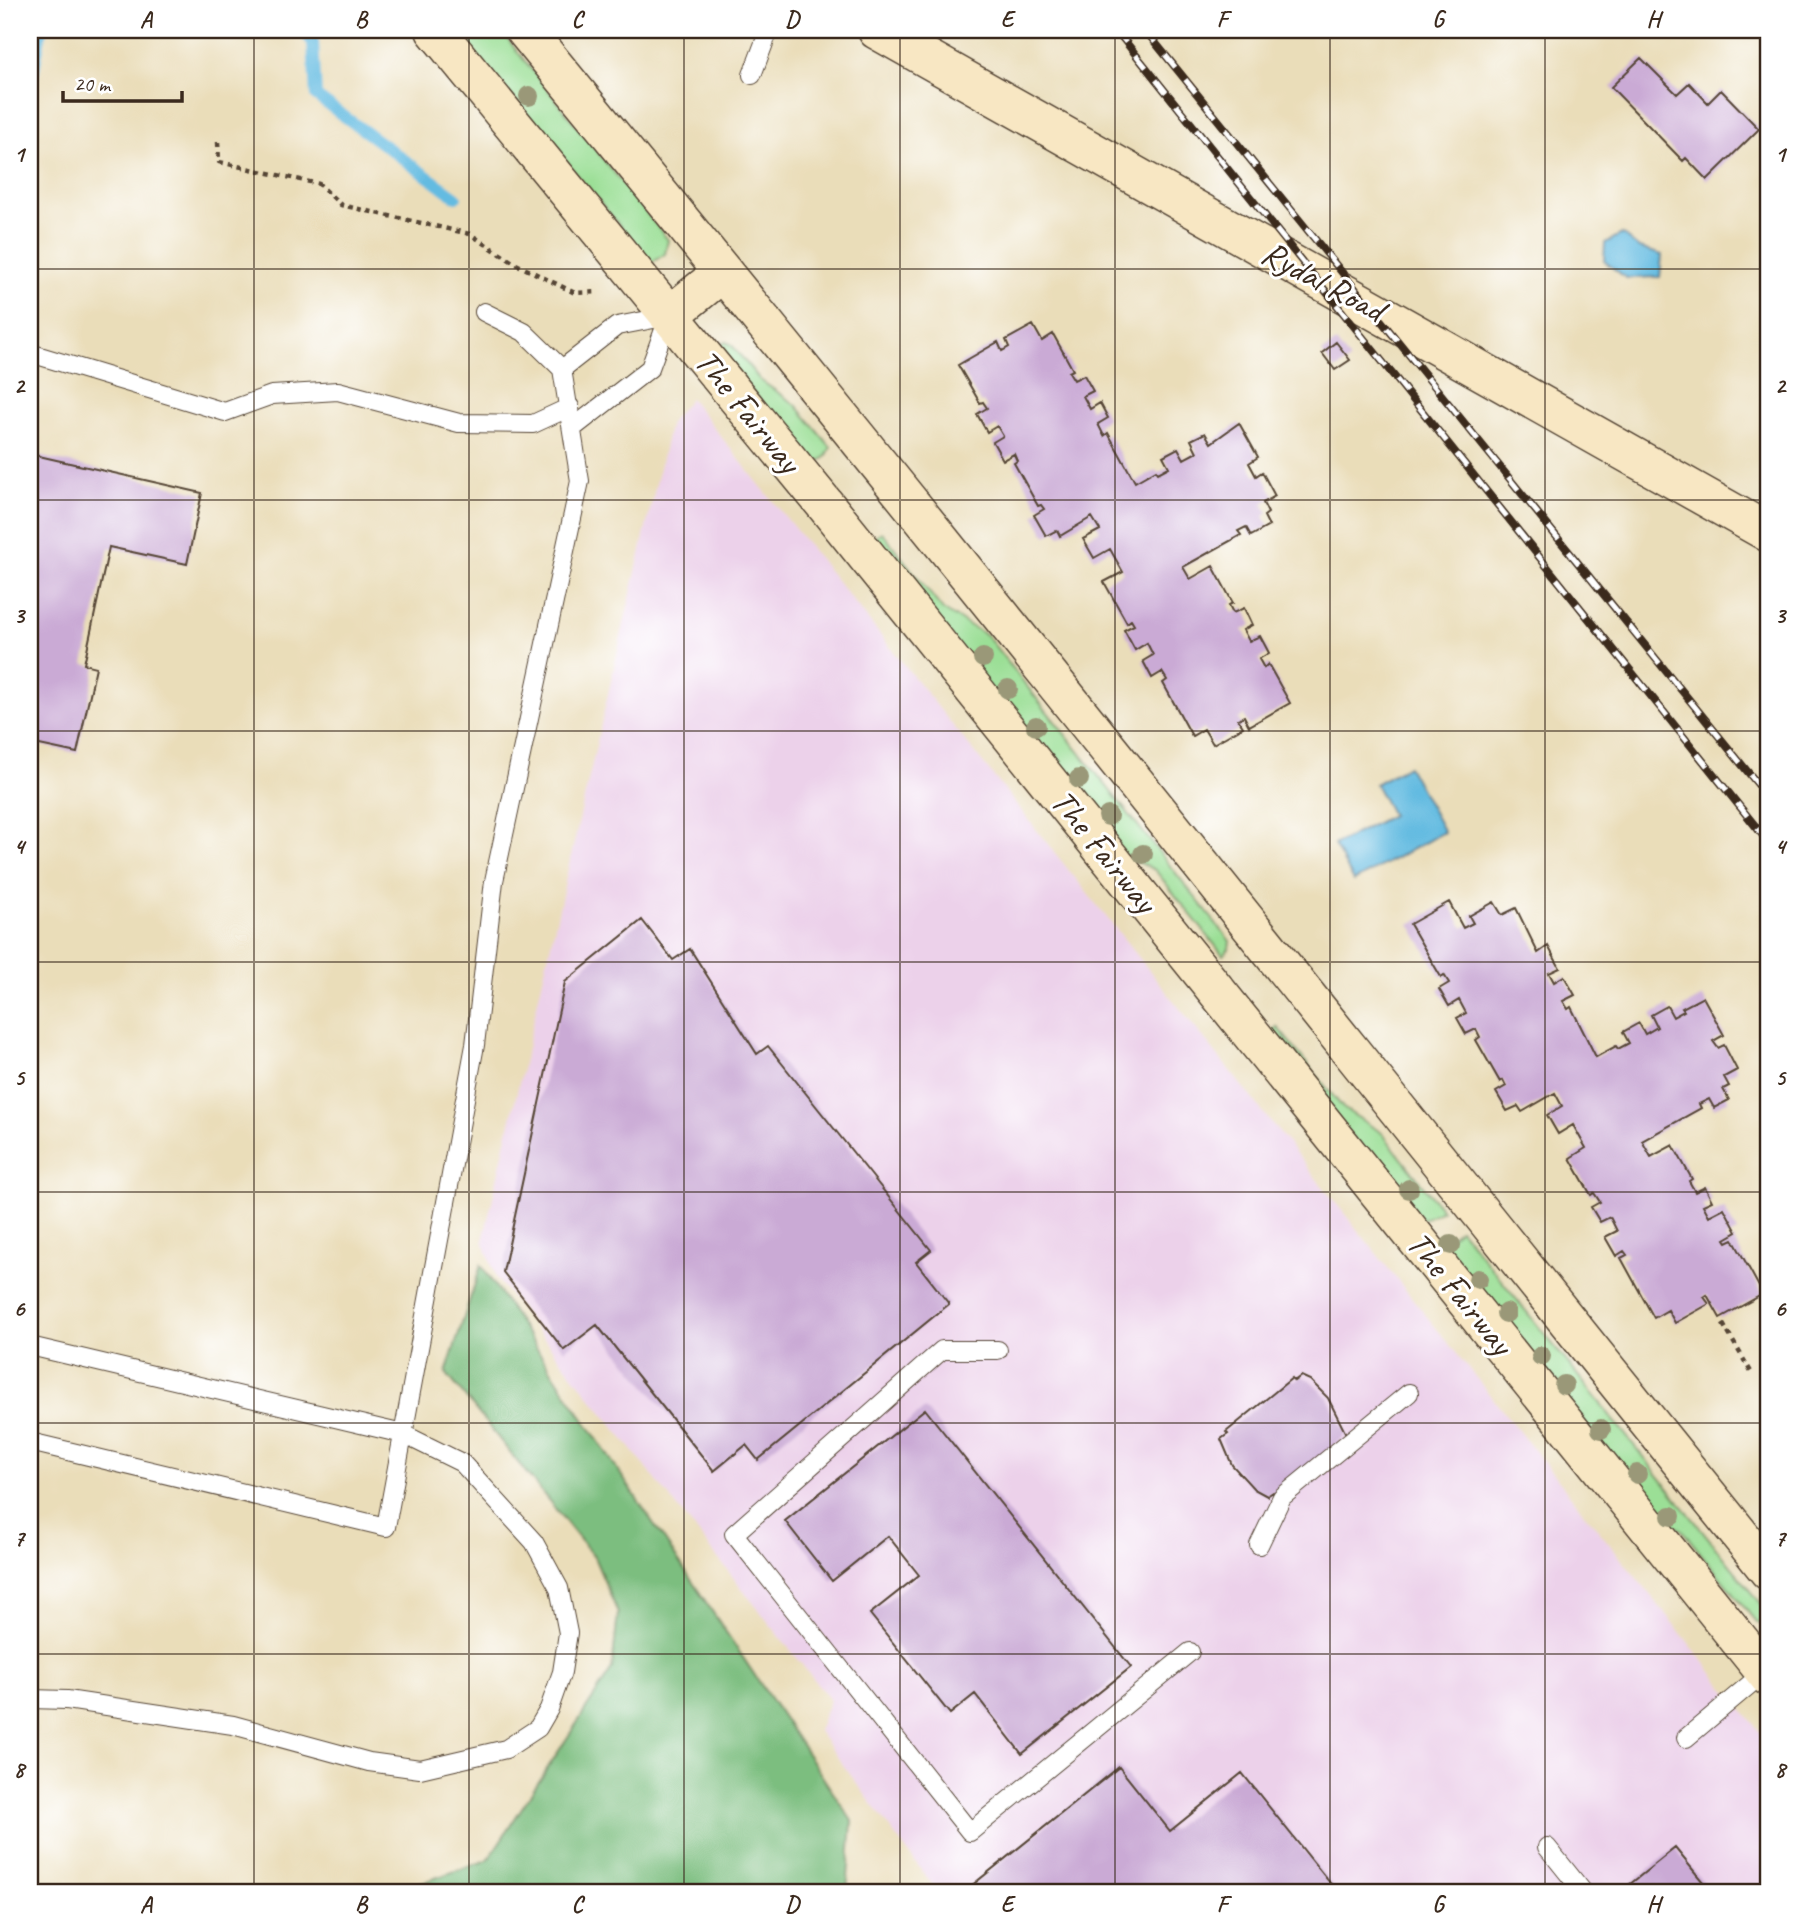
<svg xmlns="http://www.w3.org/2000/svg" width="1799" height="1923" font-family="Caveat,sans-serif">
<rect width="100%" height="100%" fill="#fff"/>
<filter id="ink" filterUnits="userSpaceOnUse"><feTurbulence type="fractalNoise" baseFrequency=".0143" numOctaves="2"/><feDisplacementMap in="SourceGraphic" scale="14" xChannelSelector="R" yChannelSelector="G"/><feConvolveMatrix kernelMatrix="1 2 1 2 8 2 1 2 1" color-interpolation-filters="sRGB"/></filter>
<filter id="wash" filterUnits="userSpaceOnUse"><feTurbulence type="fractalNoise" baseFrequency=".00686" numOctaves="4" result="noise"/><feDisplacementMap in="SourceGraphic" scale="28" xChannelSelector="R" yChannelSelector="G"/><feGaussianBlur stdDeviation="1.57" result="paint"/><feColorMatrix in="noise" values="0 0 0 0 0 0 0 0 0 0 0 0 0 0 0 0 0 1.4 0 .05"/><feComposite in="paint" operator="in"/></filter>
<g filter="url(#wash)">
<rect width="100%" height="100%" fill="#eaddb9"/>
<path fill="#ecd1ea" d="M690 398 1769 1743V1893H938L818 1731 830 1700 497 1279 483 1241 670 423Z"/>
<path fill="#9bdf96" stroke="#6b845a" stroke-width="2" d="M455 30H500L668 240 665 254 651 263Z
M725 342 731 344 760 380 796 405 831 447 826 457 815 464 718 353 719 345Z
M882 532 943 610 986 635 1230 941 1229 949 1223 955 1155 870 1115 851 867 541Z
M1277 1027 1343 1108 1382 1133 1442 1210 1422 1220 1266 1036Z
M1460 1229 1768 1612V1619L1762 1623 1756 1622 1682 1530 1646 1509 1437 1247Z"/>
<path fill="#7cbe7f" stroke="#5c744e" stroke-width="2" d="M481 1265 852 1821 847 1893H391L488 1860 612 1669 618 1613 594 1557 446 1373Z"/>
<path fill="#63bbe1" stroke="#4f7280" stroke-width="2" d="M1622 234 1639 248 1662 255 1660 277 1626 278 1604 261 1605 243Z
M1408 766 1444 832 1354 881 1334 845 1392 815 1375 784Z"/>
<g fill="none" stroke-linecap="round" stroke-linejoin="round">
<path stroke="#63bbe1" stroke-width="12" d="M302 30 313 42 316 96 456 197
M30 91 41 30"/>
</g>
<g id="blocks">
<path fill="#caaad5" d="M1641 58 1677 94 1689 83 1708 103 1721 90 1759 129 1707 180 1686 158 1683 161 1611 87Z
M1033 325 1042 341 1053 334 1073 370 1069 372 1074 380 1084 375 1093 391 1083 396 1090 409 1100 403 1108 418 1098 424 1104 436 1108 433 1135 482 1156 470 1158 473 1169 467 1163 456 1178 448 1184 459 1197 452 1191 440 1205 433 1211 443 1239 423 1258 457 1249 463 1256 476 1262 472 1275 496 1263 503 1268 513 1264 516 1269 526 1251 536 1246 527 1238 531 1241 535 1183 567 1190 579 1213 566 1233 603 1229 605 1233 613 1244 608 1252 625 1243 630 1249 641 1260 636 1269 653 1259 659 1264 668 1268 664 1290 703 1249 726 1244 716 1238 719 1243 727 1213 744 1204 729 1192 736 1163 683 1167 680 1162 672 1152 678 1143 661 1153 655 1147 643 1135 650 1124 630 1134 625 1131 620 1127 623 1104 582 1123 572 1110 549 1094 558 1083 539 1100 530 1092 517 1060 536 1057 530 1046 536 1034 515 1044 509 1041 505 1038 506 1014 463 1017 461 1014 454 1003 460 993 442 1003 436 997 426 987 432 977 414 987 408 983 402 980 403 958 365 998 342 1002 351 1009 347 1006 340Z
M1336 342 1350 360 1335 370 1322 353Z
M30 454 202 493 187 564 109 547 84 664 96 667 77 753 30 743Z
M1449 902 1463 928 1473 923 1469 916 1494 902 1502 915 1516 908 1538 953 1548 946 1560 968 1549 973 1554 982 1564 976 1575 995 1563 1001 1568 1009 1571 1007 1596 1057 1616 1046 1618 1049 1629 1043 1623 1032 1639 1023 1645 1034 1657 1027 1651 1015 1667 1006 1673 1017 1684 1011 1682 1008 1703 997 1724 1035 1713 1041 1718 1048 1724 1045 1737 1070 1724 1077 1729 1086 1723 1089 1729 1100 1714 1108 1709 1099 1699 1104 1701 1108 1642 1141 1651 1157 1673 1145 1692 1179 1689 1181 1695 1192 1705 1187 1712 1201 1703 1205 1709 1216 1724 1208 1737 1232 1725 1239 1727 1242 1733 1239 1763 1294 1720 1318 1707 1295 1704 1297 1709 1304 1675 1323 1668 1310 1654 1318 1621 1258 1627 1255 1624 1251 1616 1256 1605 1237 1617 1231 1610 1217 1600 1222 1591 1207 1600 1202 1594 1193 1591 1195 1570 1158 1586 1148 1573 1125 1558 1134 1547 1115 1562 1106 1555 1093 1522 1112 1518 1106 1507 1111 1496 1092 1506 1086 1503 1080 1500 1082 1476 1040 1480 1037 1476 1029 1466 1034 1457 1018 1466 1013 1459 1000 1449 1006 1439 989 1449 983 1444 975 1441 977 1410 924Z
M642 920 673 960 690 949 757 1054 768 1046 931 1250 916 1262 949 1304 758 1460 746 1445 714 1471 597 1325 564 1350 503 1272 565 982Z
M1301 1376 1310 1380 1328 1398 1346 1434 1277 1497 1273 1492 1267 1496 1254 1489 1232 1465 1221 1439 1228 1434 1226 1432 1292 1378 1294 1381Z
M925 1409 1131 1667 1022 1754 975 1694 950 1714 870 1614 919 1575 888 1536 832 1581 785 1521Z
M1119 1767 1170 1831 1242 1773 1338 1893H975L970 1887Z
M1675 1848 1712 1893H1619Z"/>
</g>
</g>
<g filter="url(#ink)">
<use href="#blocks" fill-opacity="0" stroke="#554535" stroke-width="2"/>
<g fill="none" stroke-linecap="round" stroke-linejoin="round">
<g stroke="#554535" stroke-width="20">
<path id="lane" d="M752 75 769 30
M30 353 225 412 272 395 338 391 459 423 533 424 570 407
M562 369 617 326 669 316
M573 428 650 368 669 316
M30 1346 403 1434 462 1463 534 1542 559 1588 568 1633 562 1672 549 1709 538 1728 506 1749 420 1769 369 1762 233 1725 67 1700 30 1699
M998 1350H942L734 1534 970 1832 1190 1652
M30 1442 386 1527 475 1045 494 881 580 481 562 369 524 332 484 312
M1259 1545 1282 1497 1409 1393
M1686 1738 1767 1670
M1547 1847 1584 1893"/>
</g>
<g stroke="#554535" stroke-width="41">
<path id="secondary" d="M435 30 827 507 1769 1677
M525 30C944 540 1354 1057 1769 1571
M877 30 1769 533
M669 316 723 272"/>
</g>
<path stroke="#554535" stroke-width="4.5" stroke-dasharray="5 5" stroke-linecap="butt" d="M218 142 219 162 319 184 341 205 470 234 516 264 575 293 599 292
M1723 1324 1751 1372"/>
<use href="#lane" stroke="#fff" stroke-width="18"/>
<use href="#secondary" stroke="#f8e7c3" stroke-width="38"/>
<g stroke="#3b2a1e" stroke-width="8">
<path id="rail" d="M1116 30 1769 843
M1145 30 1769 798"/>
</g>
<use href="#rail" stroke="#fff" stroke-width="5" stroke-dasharray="16" stroke-linecap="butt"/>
</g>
<g fill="#9a9878">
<circle cx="529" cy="96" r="10"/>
<circle cx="983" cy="658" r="10"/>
<circle cx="1008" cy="689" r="10"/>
<circle cx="1036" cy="726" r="10"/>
<circle cx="1079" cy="779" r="10"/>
<circle cx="1108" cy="816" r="10"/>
<circle cx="1143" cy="854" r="10"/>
<circle cx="1409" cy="1189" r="10"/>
<circle cx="1451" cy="1245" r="10"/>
<circle cx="1478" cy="1279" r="10"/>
<circle cx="1506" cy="1313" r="10"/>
<circle cx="1541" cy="1356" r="10"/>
<circle cx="1564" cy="1385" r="10"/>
<circle cx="1601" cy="1429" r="10"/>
<circle cx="1637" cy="1474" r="10"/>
<circle cx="1671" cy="1516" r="10"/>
</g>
</g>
<path fill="none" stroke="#3b2a1e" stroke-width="2" stroke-opacity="0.55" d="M254 30V1893M469 30V1893M684 30V1893M900 30V1893M1115 30V1893M1330 30V1893M1545 30V1893M30 269H1769M30 500H1769M30 731H1769M30 962H1769M30 1192H1769M30 1423H1769M30 1654H1769"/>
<g text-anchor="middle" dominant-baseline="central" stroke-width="6" stroke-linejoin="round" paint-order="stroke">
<g font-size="35" fill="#3b2a1e" stroke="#fff">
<text transform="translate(1323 281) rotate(28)">Rydal Road</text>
<text transform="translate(748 411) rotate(51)">The Fairway</text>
<text transform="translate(1104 851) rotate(51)">The Fairway</text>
<text transform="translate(1460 1293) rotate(51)">The Fairway</text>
</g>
</g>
<rect width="1799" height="1923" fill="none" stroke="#fff" stroke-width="77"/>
<path d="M63 91v10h119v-10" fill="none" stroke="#3b2a1e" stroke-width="3.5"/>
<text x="74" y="91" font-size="21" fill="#3b2a1e" stroke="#ffffff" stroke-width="5" paint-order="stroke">20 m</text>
<rect x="38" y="38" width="1722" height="1846" fill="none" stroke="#3b2a1e" stroke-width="2.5"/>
<g font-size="23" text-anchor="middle" font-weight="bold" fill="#3b2a1e">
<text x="146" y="27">A</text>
<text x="361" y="27">B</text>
<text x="577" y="27">C</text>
<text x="792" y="27">D</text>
<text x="1007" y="27">E</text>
<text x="1222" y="27">F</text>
<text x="1438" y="27">G</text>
<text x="1653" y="27">H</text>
<text x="19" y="162">1</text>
<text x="1780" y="162">1</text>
<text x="19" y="393">2</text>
<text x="1780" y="393">2</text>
<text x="19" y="623">3</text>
<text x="1780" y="623">3</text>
<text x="19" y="854">4</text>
<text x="1780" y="854">4</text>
<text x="19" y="1085">5</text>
<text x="1780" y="1085">5</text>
<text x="19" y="1316">6</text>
<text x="1780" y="1316">6</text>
<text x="19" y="1546">7</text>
<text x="1780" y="1546">7</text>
<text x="19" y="1777">8</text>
<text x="1780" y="1777">8</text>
<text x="146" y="1912">A</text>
<text x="361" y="1912">B</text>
<text x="577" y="1912">C</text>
<text x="792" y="1912">D</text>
<text x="1007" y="1912">E</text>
<text x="1222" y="1912">F</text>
<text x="1438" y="1912">G</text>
<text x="1653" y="1912">H</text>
</g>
</svg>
